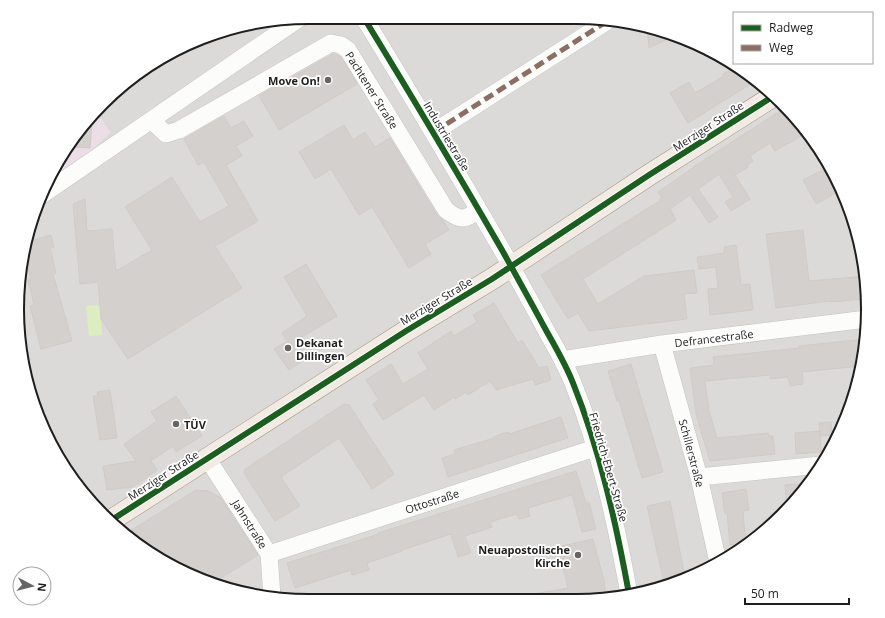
<svg xmlns="http://www.w3.org/2000/svg" width="885" height="618" font-family="'Open Sans',sans-serif">
<rect width="100%" height="100%" fill="#edeae6"/>
<path fill="#dcdad8" d="M309 17 633 23 722 56 795 116 829 163 852 215 865 271 867 328 858 384 838 438 808 487 769 528 705 571 614 598 290 600 234 591 180 571 131 541 90 502 47 438 23 366 19 271 39 197 110 133 95 111 147 66 233 27Z"/>
<path fill="#ebdee7" d="M95 111 111 132 87 155 51 179 89 117Z"/>
<path fill="#dbdad8" d="M498 20 558 21 489 66 477 33Z
M266 23 127 117 113 96 147 66 233 27Z
M592 97 622 137 544 188 541 129Z
M160 159 171 177 124 207 149 249 117 268 111 189 121 187Z
M333 178 406 296 350 319 279 209Z
M262 280 278 306 249 324 284 377 205 433 179 390 118 426 109 364 129 366 197 325Z
M102 336 105 360 93 362 90 338Z
M105 367 108 390 98 391 95 368Z
M258 561 259 595 234 591 219 586Z"/>
<path fill="#ddedc2" d="M100 305 102 335 89 336 86 306Z"/>
<path fill="#d4d0cd" stroke="#d1cbc7" d="M647 28 664 34 672 37 649 48Z
M333 54 341 57 357 84 279 130 259 96Z
M735 67 754 82 688 123 670 93 689 82 695 93 724 76 723 74Z
M783 109 785 114 789 111 795 116 807 132 788 144V143L775 151 770 143 750 156 753 161 747 165 748 167 735 175 750 199 731 211 725 202 733 197 719 174 698 189 718 217 709 223 690 195 670 209 676 220 583 279 598 304 644 276 694 270 697 293 684 294 687 319 589 331 578 313 568 319 541 275 661 200 660 199 662 198 658 192 698 164Z
M93 113 90 148 71 147 89 117Z
M224 116 231 128 244 121 253 136 236 146 242 156 226 165 258 221 215 246 242 288 128 359 101 319 98 282 80 284 73 204 85 199 87 231 112 229 116 271 152 250 125 207 172 177 200 222 229 206 204 162 198 165 184 139Z
M344 125 353 140 365 132 375 147 390 138 437 215 443 220 449 230 425 244 431 254 409 268 372 207 359 215 331 169 315 179 299 152Z
M830 166 841 190 816 204 803 180Z
M803 230 809 281 866 276V299L830 302V301L776 308 766 234Z
M51 235 54 247 50 248 56 273 53 274 72 341 41 349 30 306 34 305 28 280 31 279 24 253 27 242Z
M736 245 741 285 750 284 753 310 710 315 708 289 718 288 716 267 699 269 697 257 724 253V247Z
M306 264 337 316 300 338 305 345 301 348 307 358 289 370 274 349 287 341 282 333 307 316 284 277Z
M494 303 518 343 522 340 539 368 547 366 551 380 535 385 533 379 496 390 490 381 468 395 466 392 455 399 454 397 434 410 424 395 383 420 373 404 379 400 366 380 391 364 403 384 428 369 418 353 451 331 454 336 477 322 473 315Z
M866 339 861 366 802 372 803 384 790 386 788 377 770 379V375L705 381 709 411 717 438 768 433 769 436H773L775 454 710 461 696 414 690 368 714 365 713 357 799 348V346Z
M631 364 663 472 642 478 619 401H617L608 371Z
M110 390 117 438 100 440 93 396H98L97 392Z
M176 396 202 436 176 452 173 446 151 461 157 470 133 487 107 490 103 466 136 461 124 444 157 421 151 412Z
M344 404 349 405 394 474 372 489 339 438 281 477 300 506 275 521 244 473 245 469Z
M561 417 568 438 448 477 442 458 455 454 454 450 494 438 493 437 508 432 509 434Z
M831 422 832 435 820 436 819 423Z
M820 431 821 452 796 454 795 433Z
M576 471 586 503 589 502 596 529 582 532 572 495 528 508 530 516 519 519 517 514 490 522 492 527 465 536 471 553 458 557 451 534 402 550V551L367 563 369 570 352 575 351 570 295 588 287 563 379 534 378 533Z
M810 483 808 487 787 509 785 485Z
M746 489 749 510 743 511 746 544 730 545 727 513 725 514 722 493Z
M196 490 208 491 221 498 258 555 213 583 180 571 131 541 125 534Z
M670 501 685 577 664 583 647 506Z
M593 539 604 581 606 599H539V593L568 588 558 547Z"/>
<g fill="none" stroke-linecap="round" stroke-linejoin="round">
<g stroke="#c5c4c2" stroke-width="18">
<path id="minor" d="M364 18C411 95 457 172 502 250 517 277 532 304 547 332 556 348 566 365 573 383 600 450 616 523 629 594
M151 120 166 134 179 130 331 43 341 45 348 50 446 210C462 222 463 219 479 211
M434 132 606 22
M39 197 300 18
M662 344 699 477 718 562
M562 360 662 344 867 319
M207 458 269 554 272 597
M699 477 821 465
M269 554 595 448"/>
</g>
<g stroke="#a39683" stroke-width="22">
<path id="major" d="M110 521 406 331 492 279 649 175 772 97"/>
</g>
<use href="#minor" stroke="#fcfcfb" stroke-width="17"/>
<use href="#major" stroke="#f1ebe4" stroke-width="21"/>
<path stroke="#8d6e63" stroke-width="5" stroke-dasharray="10 5" stroke-linecap="butt" d="M434 132 606 22"/>
<g stroke="#fff" stroke-width="8">
<path id="cycleway" d="M364 18C411 95 457 172 502 250 517 277 532 304 547 332 556 348 566 365 573 383 600 450 616 523 629 594
M110 521 406 331 492 279 649 175 772 97"/>
</g>
<use href="#cycleway" stroke="#1b5e20" stroke-width="6"/>
</g>
<g fill="#666564" stroke="#fff" stroke-width="1.5">
<circle cx="328" cy="80" r="4"/>
<circle cx="288" cy="348" r="4"/>
<circle cx="176" cy="424" r="4"/>
<circle cx="578" cy="555" r="4"/>
</g>
<g text-anchor="middle" dominant-baseline="central" stroke-width="3.5" stroke-linejoin="round" paint-order="stroke">
<g font-size="11" font-weight="bold" fill="#1e1e1e" stroke="#fff" text-anchor="end">
<text x="320" y="80">Move On!</text>
<text x="296" y="342" text-anchor="start">Dekanat<tspan x="296" dy="13">Dillingen</tspan></text>
<text x="184" y="424" text-anchor="start">TÜV</text>
<text x="570" y="549">Neuapostolische<tspan x="570" dy="13">Kirche</tspan></text>
</g>
<g font-size="11" fill="#1e1e1e" stroke="#fff">
<text transform="translate(372 90) rotate(58)">Pachtener Straße</text>
<text transform="translate(708 126) rotate(-33)">Merziger Straße</text>
<text transform="translate(447 136) rotate(59)">Industriestraße</text>
<text transform="translate(436 301) rotate(-31)">Merziger Straße</text>
<text transform="translate(714 338) rotate(-7)">Defrancestraße</text>
<text transform="translate(692 453) rotate(75)">Schillerstraße</text>
<text transform="translate(609 467) rotate(74)">Friedrich-Ebert-Straße</text>
<text transform="translate(163 475) rotate(-33)">Merziger Straße</text>
<text transform="translate(432 501) rotate(-18)">Ottostraße</text>
<text transform="translate(250 524) rotate(58)">Jahnstraße</text>
</g>
</g>
<path d="M0 0H885V618H0ZM309 24H576A285 285 0 0 1 861 309V309A285 285 0 0 1 576 594H309A285 285 0 0 1 24 309V309A285 285 0 0 1 309 24Z" fill="#fff" fill-rule="evenodd"/>
<path fill="none" stroke="#1e1e1e" stroke-width="2" d="M309 24H576A285 285 0 0 1 861 309V309A285 285 0 0 1 576 594H309A285 285 0 0 1 24 309V309A285 285 0 0 1 309 24Z"/>
<rect x="733" y="12" width="140" height="52" fill="#ffffff" stroke="#a5a5a5"/>
<rect x="741" y="25" width="20" height="6" fill="#1b5e20" stroke="#a5a5a5"/>
<text x="769" y="32" font-size="12" fill="#1e1e1e">Radweg</text>
<rect x="741" y="45" width="20" height="6" fill="#8d6e63" stroke="#a5a5a5"/>
<text x="769" y="52" font-size="12" fill="#1e1e1e">Weg</text>
<g transform="translate(32 586) rotate(97)"><circle r="19" fill="#ffffff" stroke="#a5a5a5"/>
<path d="M0-3L7 15L0 10L-7 15Z" fill="#666564"/>
<text y="-6" font-size="11" font-weight="bold" text-anchor="middle" fill="#1e1e1e">N</text>
</g>
<path d="M745 598v6h104v-6" fill="none" stroke="#1e1e1e" stroke-width="2"/>
<text x="751" y="598" font-size="12" fill="#1e1e1e" stroke="#ffffff" stroke-width="3" paint-order="stroke">50 m</text>
</svg>
